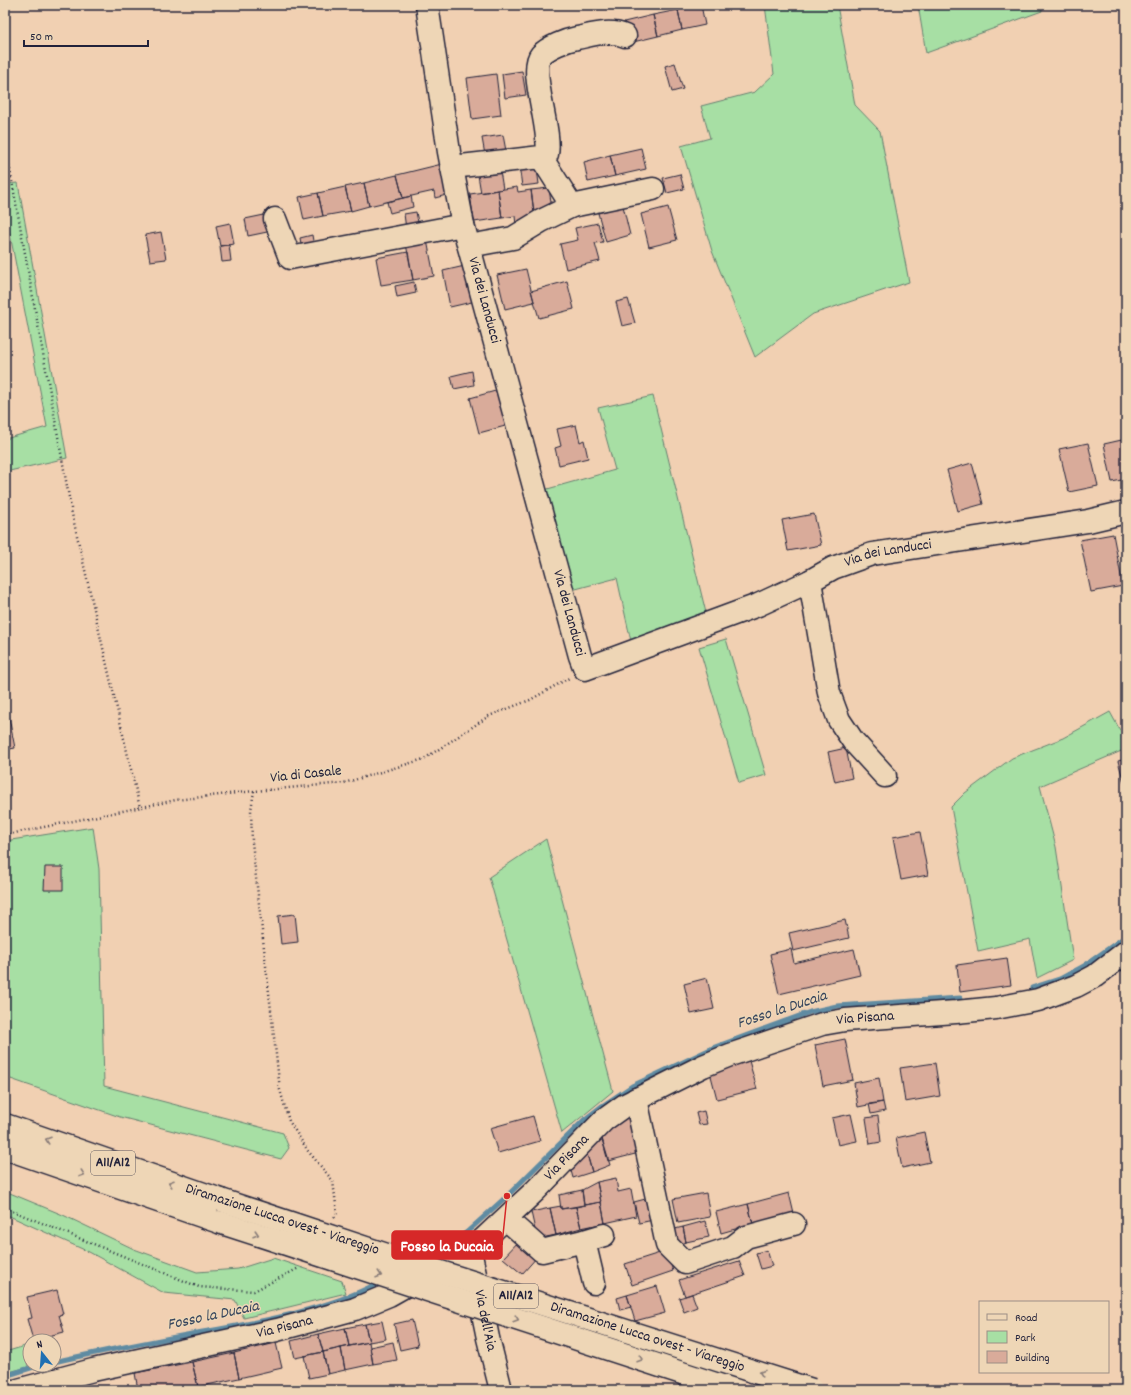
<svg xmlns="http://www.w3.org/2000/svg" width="1131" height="1395" font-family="Dekko,sans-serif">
<rect width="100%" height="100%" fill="#f1d0b2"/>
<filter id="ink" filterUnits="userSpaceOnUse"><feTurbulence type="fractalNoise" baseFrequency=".025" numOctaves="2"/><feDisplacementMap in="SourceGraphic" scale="8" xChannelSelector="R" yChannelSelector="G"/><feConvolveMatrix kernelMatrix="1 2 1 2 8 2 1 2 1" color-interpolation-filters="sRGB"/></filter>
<g filter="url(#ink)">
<path fill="#a7dfa4" stroke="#648070" d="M765 5H837L855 105 880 131 909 282 813 314 755 357 712 251 681 146 710 138 701 106 755 92 774 74Z
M918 5H1041L1042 11 926 53Z
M18 183 67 458 5 472V439L47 427 5 208V184Z
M653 396 707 617 632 646 617 578 572 590 544 490 615 470 598 408Z
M726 639 766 775 739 783 699 647Z
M1110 712 1126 741V749L1040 786 1056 847 1073 960 1037 978 1030 939 978 951 951 807 965 793 1012 758 1063 738Z
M93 827 99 869 104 1086 283 1133 289 1148 281 1159 120 1117 5 1077V841Z
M546 839 613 1091 562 1133 489 877Z
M5 1191 63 1215 134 1249 197 1272 238 1269 273 1258 342 1281 346 1293 244 1318 235 1300 164 1293 89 1252 5 1214Z
M25 1346 28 1367 5 1373V1352Z"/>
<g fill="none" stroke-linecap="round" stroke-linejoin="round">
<path stroke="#5f8ba2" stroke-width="5" d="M1032 988 1060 979 1084 966 1126 936
M422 1259 449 1245 467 1232 507 1196 584 1120 602 1106 632 1086 715 1047 810 1012 837 1006 960 998
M54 1362C101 1351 149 1342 197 1333 254 1323 329 1310 380 1282
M5 1376 40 1365"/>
</g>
<path fill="#d9ab9a" stroke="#22223b" d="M701 5 705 25 682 30 678 10Z
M678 10 682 30 658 36 653 15Z
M653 15 658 36 629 43 624 22Z
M675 63 683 89 672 92 665 66Z
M522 71 526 95 505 98 502 74Z
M496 74 501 115 472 119 467 78Z
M503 135 506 151 485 155 482 138Z
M641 148 646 169 615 176 610 155Z
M610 155 615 176 588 182 584 162Z
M536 162 539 184 522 186 519 165Z
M446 163 454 193 435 198 434 191 403 198 397 175Z
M499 165 503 189 481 193 477 169Z
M680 174 684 189 667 193 663 178Z
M397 175 403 198 369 206 364 183Z
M364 183 369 206 351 211 345 187Z
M345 187 351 211 323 216 318 193Z
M517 187 518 192 531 190 534 213 528 215 529 223 516 225 515 216 502 218 498 190Z
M549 188 552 210 534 212 531 190Z
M498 190 502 218 474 222 470 194Z
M318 193 323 216 304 220 299 197Z
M411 196 413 207 390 213 387 202Z
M623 206 630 235 606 242 598 213Z
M668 207 677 240 649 247 641 214Z
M416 212 419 227 406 229 404 214Z
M269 214 272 231 248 236 245 219Z
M230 223 234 244 220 246 216 226Z
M598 223 603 242 595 243 600 261 566 269 560 244 578 240 575 228Z
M161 232 166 259 150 261 145 235Z
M312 235 314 247 302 250 300 238Z
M427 240 434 276 413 280 406 244Z
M229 245 231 261 222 262 220 246Z
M408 252 413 280 381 285 376 258Z
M469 265 476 301 450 307 443 271Z
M526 269 534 302 505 309 497 275Z
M567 281 574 309 539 318 531 291Z
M414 282 416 293 397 297 395 286Z
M628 299 635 323 622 326 616 302Z
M472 371 474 385 454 389 451 376Z
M499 390 509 425 479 433 470 398Z
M576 425 580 442 584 440 588 458 559 465 555 448 561 446 557 429Z
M1126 439V479L1112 482 1104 444Z
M1088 443 1098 486 1069 492 1059 449Z
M972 463 983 504 958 511 947 470Z
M814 514 821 545 788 551 782 520Z
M1113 534 1123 586 1091 592 1080 540Z
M5 708H7L15 748 5 750Z
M846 748 852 778 835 782 828 752Z
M1126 759V786H1125L1118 761Z
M920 832 928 875 901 880 893 837Z
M45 867H63V890H44Z
M295 914 298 942 281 944 278 916Z
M845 920 849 938 793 951 789 933Z
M791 949 794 963 854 949 860 975 779 994 770 954Z
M1007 958 1011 985 960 992 957 965Z
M707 978 714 1009 691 1014 684 984Z
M845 1039 853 1080 823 1086 815 1045Z
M749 1061 757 1089 717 1099 710 1072Z
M935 1063 940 1096 905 1102 900 1068Z
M879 1078 883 1102 858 1107 854 1083Z
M883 1102 885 1111 871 1114 869 1104Z
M704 1111 707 1124 699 1125 696 1113Z
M633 1114 643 1152 608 1161 600 1132 617 1118Z
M851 1114 857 1141 838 1145 832 1118Z
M533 1116 540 1141 498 1153 490 1128Z
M878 1116 881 1142 870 1144 866 1118Z
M600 1132 610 1165 592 1172 585 1147Z
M924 1132 930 1162 902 1168 896 1138Z
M585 1147 592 1172 573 1178 569 1163Z
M616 1178 618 1192 631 1189 636 1216 605 1223 597 1182Z
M597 1182 601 1202 584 1205 582 1190Z
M582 1190 584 1205 561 1209 559 1195Z
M706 1193 710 1217 678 1223 673 1199Z
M789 1193 794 1214 753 1224 748 1204Z
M653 1197 658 1219 639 1223 634 1202Z
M601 1202 605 1223 581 1228 576 1207Z
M748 1204 753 1224 721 1233 716 1212Z
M561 1206V1209L576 1207 581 1228 556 1235 550 1208Z
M550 1208 556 1235 537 1239 531 1212Z
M705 1221 709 1237 686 1242 683 1227Z
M683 1227 686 1242 671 1247 667 1231Z
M520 1240 538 1256 522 1274 503 1258Z
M767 1250 772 1266 761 1269 756 1253Z
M666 1251 673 1271 632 1285 625 1264Z
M739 1261 745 1276 685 1296 679 1280Z
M657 1286 665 1313 635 1321 627 1295Z
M57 1290 63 1314 59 1315 64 1332 33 1340 27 1319 32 1318 27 1297Z
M692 1294 697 1307 684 1312 679 1298Z
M627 1295 631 1307 620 1310 617 1298Z
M412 1320 418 1346 400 1350 394 1324Z
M382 1321 386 1339 369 1342 365 1324Z
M365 1324 369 1342 349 1346 345 1328Z
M345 1328 349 1346 323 1352 318 1334Z
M318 1334 323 1352 295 1358 291 1341Z
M369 1342 373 1364 345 1370 341 1348Z
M393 1342 397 1360 373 1364 370 1347Z
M276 1343 282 1368 239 1378 234 1353Z
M341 1348 345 1370 328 1374 323 1352Z
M323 1352 328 1374 309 1378 304 1356Z
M234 1353 239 1378 198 1387 192 1362Z
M192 1362 198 1387 183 1390H138L135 1373Z"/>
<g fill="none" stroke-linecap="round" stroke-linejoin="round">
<g stroke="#22223b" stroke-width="25">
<g id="minor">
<path id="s1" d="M427 5 449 152 463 225 580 656 585 669 758 605 810 581 833 568 872 554 1088 521 1126 512"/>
<path d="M541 157 572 206"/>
<path d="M452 167 541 157 547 154C552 130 528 70 541 55 548 47 567 40 577 38 592 35 610 29 625 36"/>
<path d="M275 219 290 258 463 225"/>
<path d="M469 246 513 238 541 221 572 206 653 189"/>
<path d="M810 581 829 693 839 720 853 741 885 776"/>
<path d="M636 1099 667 1245 685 1263 733 1247 746 1237 794 1224"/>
<path d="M506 1219 542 1251 584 1241 594 1283"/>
<path d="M584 1241 604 1235"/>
<path id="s2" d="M470 1250 488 1338 501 1390"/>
</g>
</g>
<g stroke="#22223b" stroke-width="25">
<g id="major">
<path id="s3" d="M18 1390 93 1370 277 1330 355 1309 389 1295 476 1246 535 1191 604 1120 625 1105 703 1066 730 1055 822 1024 845 1020 956 1012 996 1008 1038 1000 1076 986 1095 976 1126 952"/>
</g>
</g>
<g stroke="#22223b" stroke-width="25">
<path id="highway" d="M5 1125 221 1200
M5 1148 219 1222"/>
</g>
<path stroke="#22223b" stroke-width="2.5" stroke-dasharray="1 3" stroke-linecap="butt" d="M5 150 8 159 72 514 140 808
M254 791 251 810 252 842 280 1090 289 1121 308 1151 333 1181 337 1213 334 1218
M5 835 176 800 254 791 344 783 424 759 489 716 530 700 569 678
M5 1208 199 1287 254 1291 299 1268"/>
<use href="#minor" stroke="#eed6b6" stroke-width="22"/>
<use href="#major" stroke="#eed6b6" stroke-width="22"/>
<use href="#highway" stroke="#eed6b6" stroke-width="22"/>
<g stroke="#22223b" stroke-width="25" stroke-linecap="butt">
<g id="highway-bridge">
<path id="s4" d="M221 1200 384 1254 812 1390"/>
<path d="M219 1222 734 1390"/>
</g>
</g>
<use href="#highway-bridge" stroke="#eed6b6" stroke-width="22"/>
</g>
<defs><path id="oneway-chevron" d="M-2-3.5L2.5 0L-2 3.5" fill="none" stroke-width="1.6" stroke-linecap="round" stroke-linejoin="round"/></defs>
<g stroke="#887c78">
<use href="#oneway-chevron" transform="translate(48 1140) rotate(-161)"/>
<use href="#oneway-chevron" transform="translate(82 1174) rotate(19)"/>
<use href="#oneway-chevron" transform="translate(171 1183) rotate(-161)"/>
<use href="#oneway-chevron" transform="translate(256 1234) rotate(18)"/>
<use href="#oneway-chevron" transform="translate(379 1275) rotate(18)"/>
<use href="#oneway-chevron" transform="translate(516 1319) rotate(18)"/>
<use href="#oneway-chevron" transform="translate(640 1359) rotate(18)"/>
<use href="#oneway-chevron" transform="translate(762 1373) rotate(-162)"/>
</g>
</g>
<g text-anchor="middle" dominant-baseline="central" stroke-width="3" stroke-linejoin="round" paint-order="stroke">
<g fill="#eed6b6" stroke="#5f5860" stroke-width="1">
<rect x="91" y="1151" width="44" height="24" rx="3"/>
<rect x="494" y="1284" width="44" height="24" rx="3"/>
</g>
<g font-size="14" font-weight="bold" fill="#22223b">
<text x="113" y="1163">A11/A12</text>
<text x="516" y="1296">A11/A12</text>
</g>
<g font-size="15" fill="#22223b" stroke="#eed6b6">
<text stroke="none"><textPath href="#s1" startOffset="301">Via dei Landucci</textPath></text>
<text stroke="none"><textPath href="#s1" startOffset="1009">Via dei Landucci</textPath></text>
<text stroke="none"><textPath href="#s1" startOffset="625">Via dei Landucci</textPath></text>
<text transform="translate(306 775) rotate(-6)">Via di Casale</text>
<text stroke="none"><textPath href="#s3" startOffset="946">Via Pisana</textPath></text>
<text stroke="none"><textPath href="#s3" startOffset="610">Via Pisana</textPath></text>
<text transform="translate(282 1220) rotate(18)">Diramazione Lucca ovest - Viareggio</text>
<text stroke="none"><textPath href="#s2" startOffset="72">Via dell'Aia</textPath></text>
<text stroke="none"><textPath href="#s3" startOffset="274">Via Pisana</textPath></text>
<text stroke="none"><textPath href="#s4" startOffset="448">Diramazione Lucca ovest - Viareggio</textPath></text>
</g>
<g font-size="16" font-style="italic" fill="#36455d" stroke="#eed6b6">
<text transform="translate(782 1010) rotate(-18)">Fosso la Ducaia</text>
<text transform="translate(213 1316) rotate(-12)">Fosso la Ducaia</text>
</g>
</g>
<path fill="none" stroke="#d62828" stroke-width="1.5" d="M507 1196L502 1245"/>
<circle fill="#d62828" stroke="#eed6b6" stroke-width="1.5" cx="507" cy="1196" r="4"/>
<rect fill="#d62828" stroke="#d62828" stroke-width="1.5" x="392" y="1231" width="110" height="28" rx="4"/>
<g font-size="16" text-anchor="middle" font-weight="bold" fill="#fff">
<text x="447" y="1251">Fosso la Ducaia</text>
</g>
<rect width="1131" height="1395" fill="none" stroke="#eed6b6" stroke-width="20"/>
<rect x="10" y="10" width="1111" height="1375" fill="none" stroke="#22223b" stroke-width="1.5" filter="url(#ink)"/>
<rect x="979" y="1301" width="130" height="72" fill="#eed6b6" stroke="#9c8e85"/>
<rect x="987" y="1314" width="20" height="6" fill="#eed6b6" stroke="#9c8e85"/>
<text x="1015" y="1321" font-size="12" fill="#22223b">Road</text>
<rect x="987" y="1331" width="20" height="12" fill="#a7dfa4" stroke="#9c8e85"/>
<text x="1015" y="1341" font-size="12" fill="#22223b">Park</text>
<rect x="987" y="1351" width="20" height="12" fill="#d9ab9a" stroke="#9c8e85"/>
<text x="1015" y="1361" font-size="12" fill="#22223b">Building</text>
<g transform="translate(42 1353) rotate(343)"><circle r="19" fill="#eed6b6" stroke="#9c8e85"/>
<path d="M0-3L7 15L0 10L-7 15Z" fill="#1f6fb2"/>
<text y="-6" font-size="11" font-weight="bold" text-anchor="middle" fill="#22223b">N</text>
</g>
<path d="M24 40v6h124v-6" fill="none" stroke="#22223b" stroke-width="2"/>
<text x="30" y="40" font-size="12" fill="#22223b" stroke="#eed6b6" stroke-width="3" paint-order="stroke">50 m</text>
</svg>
